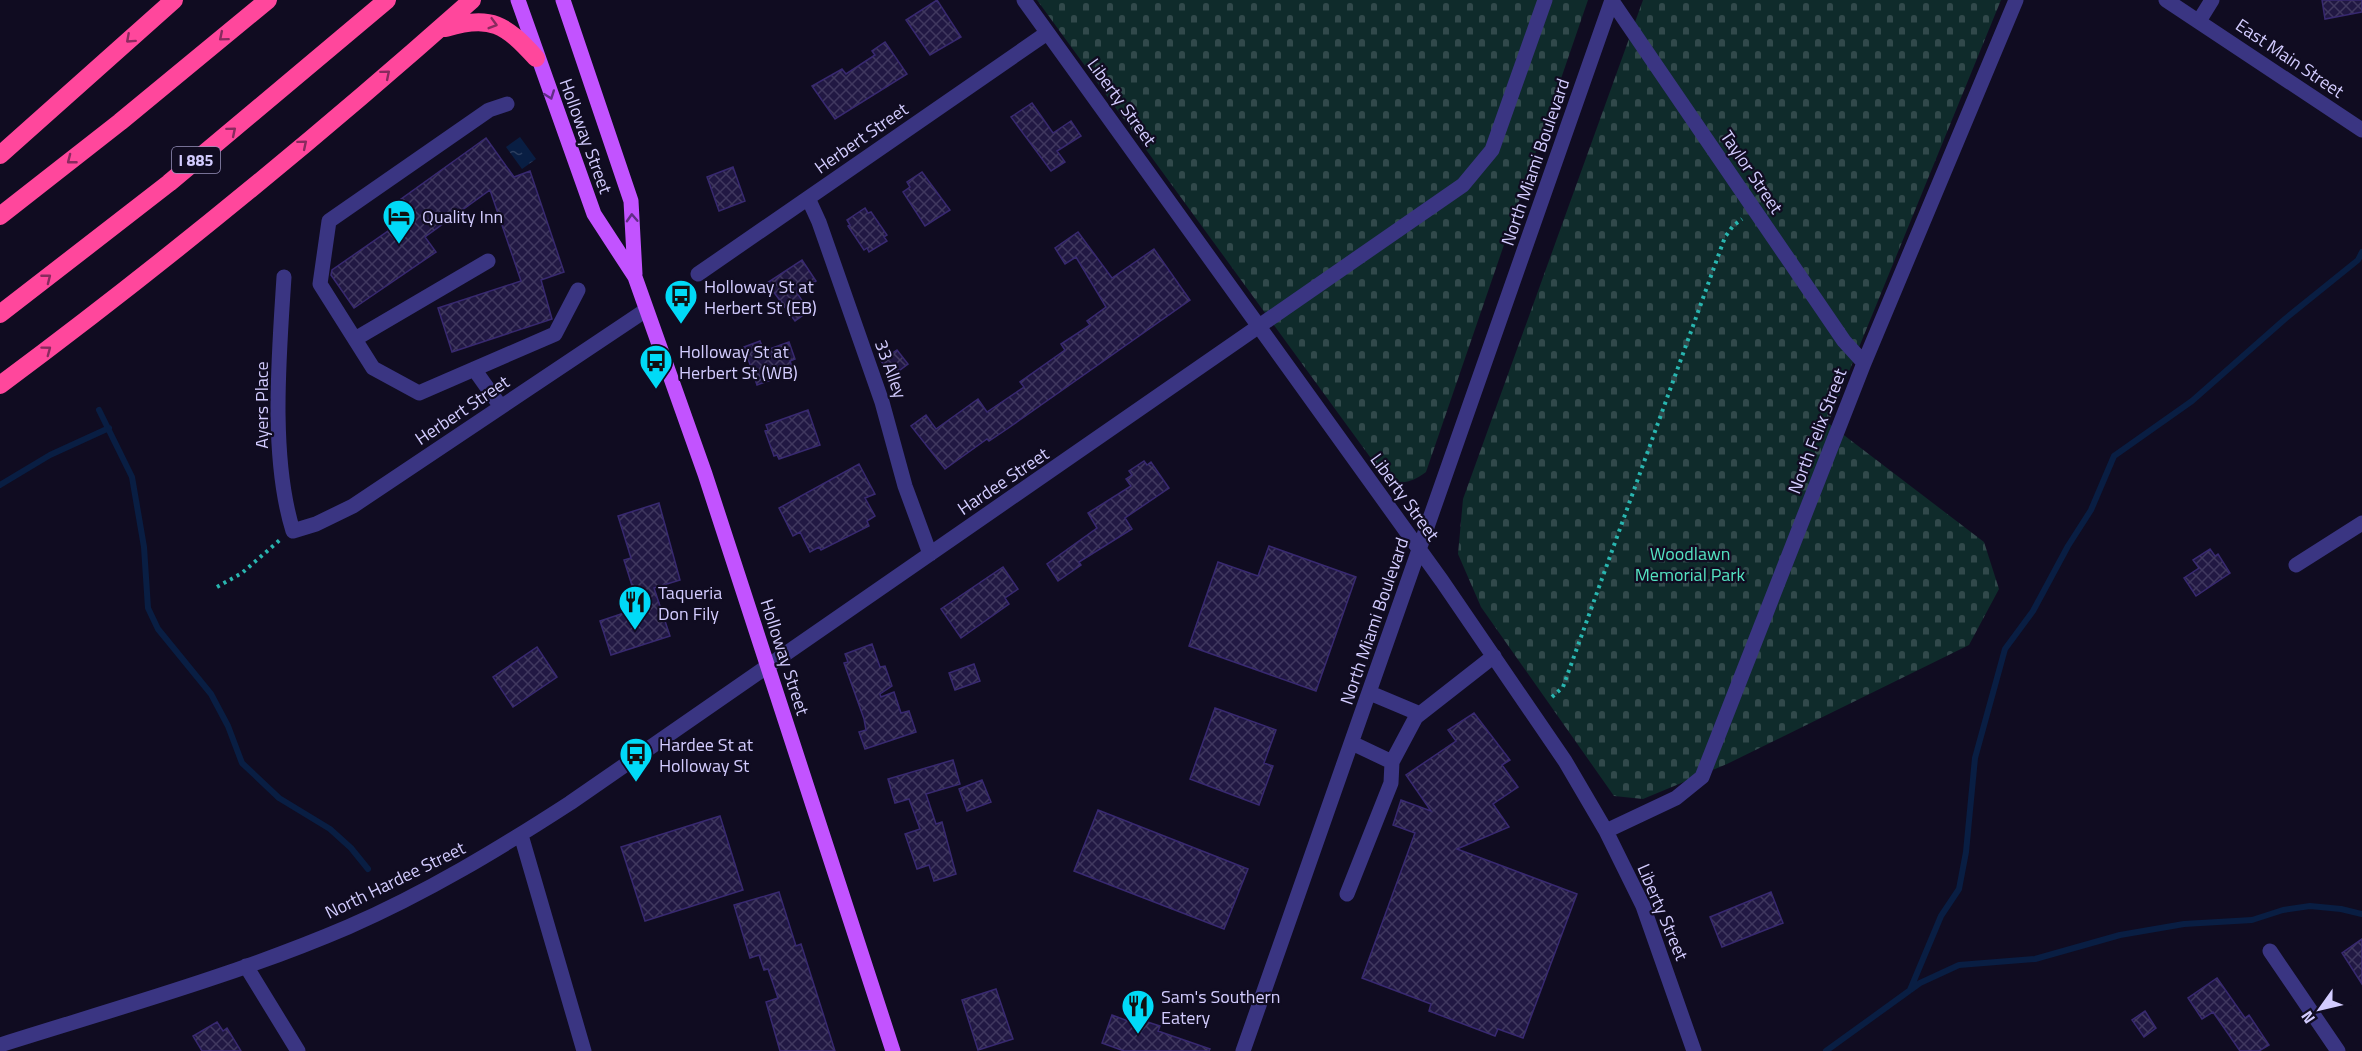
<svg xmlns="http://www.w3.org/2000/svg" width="2362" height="1051" font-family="'Titillium Web',sans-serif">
<defs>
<pattern id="cemetery-stones" width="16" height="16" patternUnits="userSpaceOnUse" patternTransform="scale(1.5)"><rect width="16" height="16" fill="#0f2b2b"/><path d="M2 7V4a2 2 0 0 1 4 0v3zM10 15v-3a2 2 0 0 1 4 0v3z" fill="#31494b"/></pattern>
<pattern id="water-ripples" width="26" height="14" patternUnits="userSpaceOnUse" patternTransform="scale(1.5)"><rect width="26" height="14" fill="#091e43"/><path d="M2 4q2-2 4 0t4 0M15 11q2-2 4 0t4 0" fill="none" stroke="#2c3e5f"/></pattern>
<pattern id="building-cross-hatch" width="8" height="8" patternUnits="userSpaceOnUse" patternTransform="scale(1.5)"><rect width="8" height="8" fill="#211843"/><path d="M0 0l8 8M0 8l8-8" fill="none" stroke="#40385f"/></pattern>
</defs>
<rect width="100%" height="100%" fill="#100c21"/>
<path fill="url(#cemetery-stones)" d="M1037 0H1588L1426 472C1410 484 1396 487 1381 472Z
M1643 0H2001L1828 423 1984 542 1999 589 1969 645 1727 764 1643 799 1614 796 1481 607 1458 554 1463 499Z"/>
<path fill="url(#water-ripples)" d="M520 137 536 159 522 169 506 147Z"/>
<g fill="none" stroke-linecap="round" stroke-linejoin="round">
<path stroke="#091e43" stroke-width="6" d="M99 410 132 477 144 547 148 608 158 629 211 694 228 726 242 763 279 798 330 829 351 848 368 869
M0 485 50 455 109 428
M1910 990 1941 916 1959 889 1966 852 1975 758 2005 649 2033 611 2068 546 2091 510 2114 456 2192 401 2285 319 2358 260 2362 252
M1826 1051 1920 983 1959 965 2035 959 2120 935 2184 924 2252 920 2283 910 2310 906 2341 909 2362 914"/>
</g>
<path fill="url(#building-cross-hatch)" stroke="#382970" stroke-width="1.5" d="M937 0 961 37 930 55 906 20Z
M2322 0H2362V12L2325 19Z
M885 42 907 74 835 119 812 86 842 69 846 74 875 55 872 51Z
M1032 103 1053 133 1071 121 1081 136 1057 151 1065 162 1051 171 1011 117Z
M486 138 514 177 530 171 564 272 541 280 552 319 452 352 438 308 521 281 490 190 425 237 436 252 354 308 331 275 332 270 408 217 397 202Z
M733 167 745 201 719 211 707 177Z
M922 172 950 210 925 226 903 192 910 187 907 182Z
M865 208 868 213 871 212 887 235 884 237 887 241 869 252 867 248 864 250 848 226 850 225 847 220Z
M1078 232 1112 278 1154 249 1190 300 1007 429 989 441 987 439 945 469 911 426 926 415 936 429 978 399 987 412 1024 387 1020 382 1065 350 1061 344 1090 325 1087 321 1106 307 1076 257 1065 264 1055 248Z
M802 260 816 281 797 293 809 311 795 321 767 283Z
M760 341 764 351 789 342 795 359 790 361 794 372 757 385 744 347Z
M897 350 908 364 892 376 881 361Z
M808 410 820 445 779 459 777 455 774 456 765 431 768 430 766 425Z
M1144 461 1147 465 1151 462 1169 488 1125 518 1132 529 1079 562 1081 565 1058 581 1047 564 1097 528 1088 513 1131 486 1126 479 1132 475 1129 471Z
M859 464 875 494 865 498 875 516 867 521 869 526 821 550 819 547 810 552 800 532 793 536 779 508Z
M659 503 680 580 654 588 670 636 611 655 600 621 639 608 624 560 631 558 618 516Z
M1269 546 1356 577 1316 691 1189 646 1218 562 1258 576Z
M2210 549 2215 556 2218 554 2230 573 2196 596 2184 578 2199 568 2193 560Z
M1003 567 1018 589 1005 598 1009 604 961 638 941 609Z
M872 644 880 667 885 666 892 686 880 694 881 697 894 692 901 713 909 711 916 732 865 749 859 732 866 730 864 719 844 663 848 662 845 654Z
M537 647 557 677 513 707 493 677Z
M974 664 980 681 955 690 949 673Z
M1215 708 1276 730 1264 763 1273 766 1259 805 1190 779Z
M1474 713 1510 760 1502 765 1518 787 1493 804 1509 827 1457 849 1577 894 1523 1038 1498 1029 1495 1036 1429 1011 1431 1004 1362 978 1415 833 1393 825 1401 800 1431 811 1406 775 1456 741 1448 730Z
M953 760 960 784 926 794 936 824 942 822 956 874 934 881 929 865 917 869 905 834 920 829 909 799 895 803 888 779Z
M982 780 991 802 967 811 959 789Z
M1098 810 1248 869 1224 929 1074 871Z
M720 816 743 890 645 921 621 847Z
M779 892 796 946 801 944 835 1051H780L766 1002 778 998 768 969 764 970 759 955 750 958 734 905Z
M1771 892 1783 923 1722 947 1710 917Z
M2362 939V984L2342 953Z
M2217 978 2245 1018 2249 1015 2269 1045 2259 1051H2240L2213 1012 2202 1019 2188 998Z
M996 989 1013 1039 978 1050 962 1000Z
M2145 1011 2156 1028 2144 1037 2132 1020Z
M1112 1015 1136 1024 1138 1019 1160 1026 1158 1031 1210 1049 1209 1051H1124L1102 1043Z
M217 1022 223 1031 227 1028 241 1051H202L193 1036Z"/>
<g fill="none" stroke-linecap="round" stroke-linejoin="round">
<path stroke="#29b6b0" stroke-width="4" stroke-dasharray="3 4.5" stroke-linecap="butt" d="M217 587 242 573 281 539
M1552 697 1563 687 1725 237 1733 226 1742 219"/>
<path stroke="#3a3582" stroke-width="15" d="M1024 0 1442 581 1565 761 1606 831 1643 906 1694 1051
M2166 0 2362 130
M1612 1 1844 341 1864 363
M2199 21 2212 0
M507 104 489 110 329 221 320 284 373 368 419 393 555 334 578 290
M808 198 819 222 882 402 905 486 930 554
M698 274 1047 33
M284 277C279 355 270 457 293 531L316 524 353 506 646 310
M355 339 488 261
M474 369 501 407
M2296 565 2362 523
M1370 693 1420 714
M1352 743 1392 762
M1606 831 1676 798 1702 777 1864 363 2016 0
M521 835 584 1051
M1347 894 1391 783 1392 762 1416 717 1494 656
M2270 951 2338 1051
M246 966 298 1051
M0 1045C117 1008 236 975 348 927 426 893 499 849 570 803L1463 185 1492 150 1545 0
M1243 1051 1612 0"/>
<path stroke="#c253ff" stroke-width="15" d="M518 0 594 214 635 277 705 474 893 1051
M563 0 631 201 635 274"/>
<path stroke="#ff479c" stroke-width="18" d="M446 28C491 14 506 25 536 58
M0 155 174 0
M0 216 120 122 268 0
M0 314 169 183 387 0
M0 385C163 264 320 135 472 0"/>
</g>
<defs><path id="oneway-chevron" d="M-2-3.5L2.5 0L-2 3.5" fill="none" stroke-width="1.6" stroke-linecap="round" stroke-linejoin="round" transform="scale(1.5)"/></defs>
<g stroke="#882a5e">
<use href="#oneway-chevron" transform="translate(493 24) rotate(16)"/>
<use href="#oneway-chevron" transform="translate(223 37) rotate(140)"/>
<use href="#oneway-chevron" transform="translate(130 39) rotate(138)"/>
<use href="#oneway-chevron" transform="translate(386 74) rotate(-40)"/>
<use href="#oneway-chevron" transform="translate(232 131) rotate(-40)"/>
<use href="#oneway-chevron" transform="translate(303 144) rotate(-40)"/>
<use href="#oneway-chevron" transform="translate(71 160) rotate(142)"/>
<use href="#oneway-chevron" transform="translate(47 278) rotate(-38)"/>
<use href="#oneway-chevron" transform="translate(47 350) rotate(-37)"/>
</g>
<g stroke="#602c85">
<use href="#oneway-chevron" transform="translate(550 95) rotate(70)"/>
<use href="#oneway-chevron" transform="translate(632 218) rotate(-93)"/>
</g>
<defs>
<g id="hotel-pin" transform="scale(1.725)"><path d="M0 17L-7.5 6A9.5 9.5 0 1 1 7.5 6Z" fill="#00daf7" stroke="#100c21"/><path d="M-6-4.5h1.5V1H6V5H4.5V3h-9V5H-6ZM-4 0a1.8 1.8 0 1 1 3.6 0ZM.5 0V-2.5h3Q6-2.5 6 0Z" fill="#111"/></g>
<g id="bus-pin" transform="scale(1.725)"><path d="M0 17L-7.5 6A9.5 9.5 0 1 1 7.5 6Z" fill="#00daf7" stroke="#100c21"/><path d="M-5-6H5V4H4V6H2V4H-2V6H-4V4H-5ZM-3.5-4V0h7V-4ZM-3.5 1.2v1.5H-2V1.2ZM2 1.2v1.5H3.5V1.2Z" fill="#111"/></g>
<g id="restaurant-pin" transform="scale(1.725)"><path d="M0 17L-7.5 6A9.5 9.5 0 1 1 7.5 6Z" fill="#00daf7" stroke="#100c21"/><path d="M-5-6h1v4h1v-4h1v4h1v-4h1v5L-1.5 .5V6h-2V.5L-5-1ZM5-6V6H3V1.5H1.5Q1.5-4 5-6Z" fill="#111"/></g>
</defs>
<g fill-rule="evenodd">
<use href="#hotel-pin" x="399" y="216"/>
<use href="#bus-pin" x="681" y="296"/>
<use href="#bus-pin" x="656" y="361"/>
<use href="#restaurant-pin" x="635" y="602"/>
<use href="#bus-pin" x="636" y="754"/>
<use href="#restaurant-pin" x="1138" y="1006"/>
</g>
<g text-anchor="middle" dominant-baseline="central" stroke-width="4.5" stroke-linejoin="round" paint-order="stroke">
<rect fill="#100c21" stroke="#9892bc" stroke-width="1.5" x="172" y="147" width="48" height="26" rx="4.5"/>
<g font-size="16" font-weight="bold" fill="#d3ccff">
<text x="196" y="160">I 885</text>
</g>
<g font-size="18" fill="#d3ccff" stroke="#100c21">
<text transform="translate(2290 58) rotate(34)">East Main Street</text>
<text transform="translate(1122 102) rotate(54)">Liberty Street</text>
<text transform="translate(586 136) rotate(70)">Holloway Street</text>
<text transform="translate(861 138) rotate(-35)">Herbert Street</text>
<text transform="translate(1535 162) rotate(-71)">North Miami Boulevard</text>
<text transform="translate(1752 172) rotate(56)">Taylor Street</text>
<text transform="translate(891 369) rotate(70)">33 Alley</text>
<text transform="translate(261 405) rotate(-90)">Ayers Place</text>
<text transform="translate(462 410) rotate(-34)">Herbert Street</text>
<text transform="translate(1817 431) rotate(-69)">North Felix Street</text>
<text transform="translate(1003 481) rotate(-34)">Hardee Street</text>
<text transform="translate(1405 497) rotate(54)">Liberty Street</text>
<text transform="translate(1374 621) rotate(-71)">North Miami Boulevard</text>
<text transform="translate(785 657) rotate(72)">Holloway Street</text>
<text transform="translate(395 880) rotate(-26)">North Hardee Street</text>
<text transform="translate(1663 912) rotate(67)">Liberty Street</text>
</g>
<g font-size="18" fill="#d3ccff" stroke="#100c21" text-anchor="start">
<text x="422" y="216">Quality Inn</text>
<text x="704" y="286">Holloway St at<tspan x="704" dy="21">Herbert St (EB)</tspan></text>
<text x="679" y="351">Holloway St at<tspan x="679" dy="21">Herbert St (WB)</tspan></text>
<text x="658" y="592">Taqueria<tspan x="658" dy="21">Don Fily</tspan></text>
<text x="659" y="744">Hardee St at<tspan x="659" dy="21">Holloway St</tspan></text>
<text x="1161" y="996">Sam's Southern<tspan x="1161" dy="21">Eatery</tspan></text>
</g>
<g font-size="18" fill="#54e3c2" stroke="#100c21">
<text x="1690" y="553">Woodlawn<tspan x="1690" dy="21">Memorial Park</tspan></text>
</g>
</g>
<g transform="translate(2320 1009) rotate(236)" stroke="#100c21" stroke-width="4.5" paint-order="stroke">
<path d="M0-4.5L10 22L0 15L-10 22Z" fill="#d3ccff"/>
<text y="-9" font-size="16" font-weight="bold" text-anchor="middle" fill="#d3ccff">N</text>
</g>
</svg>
